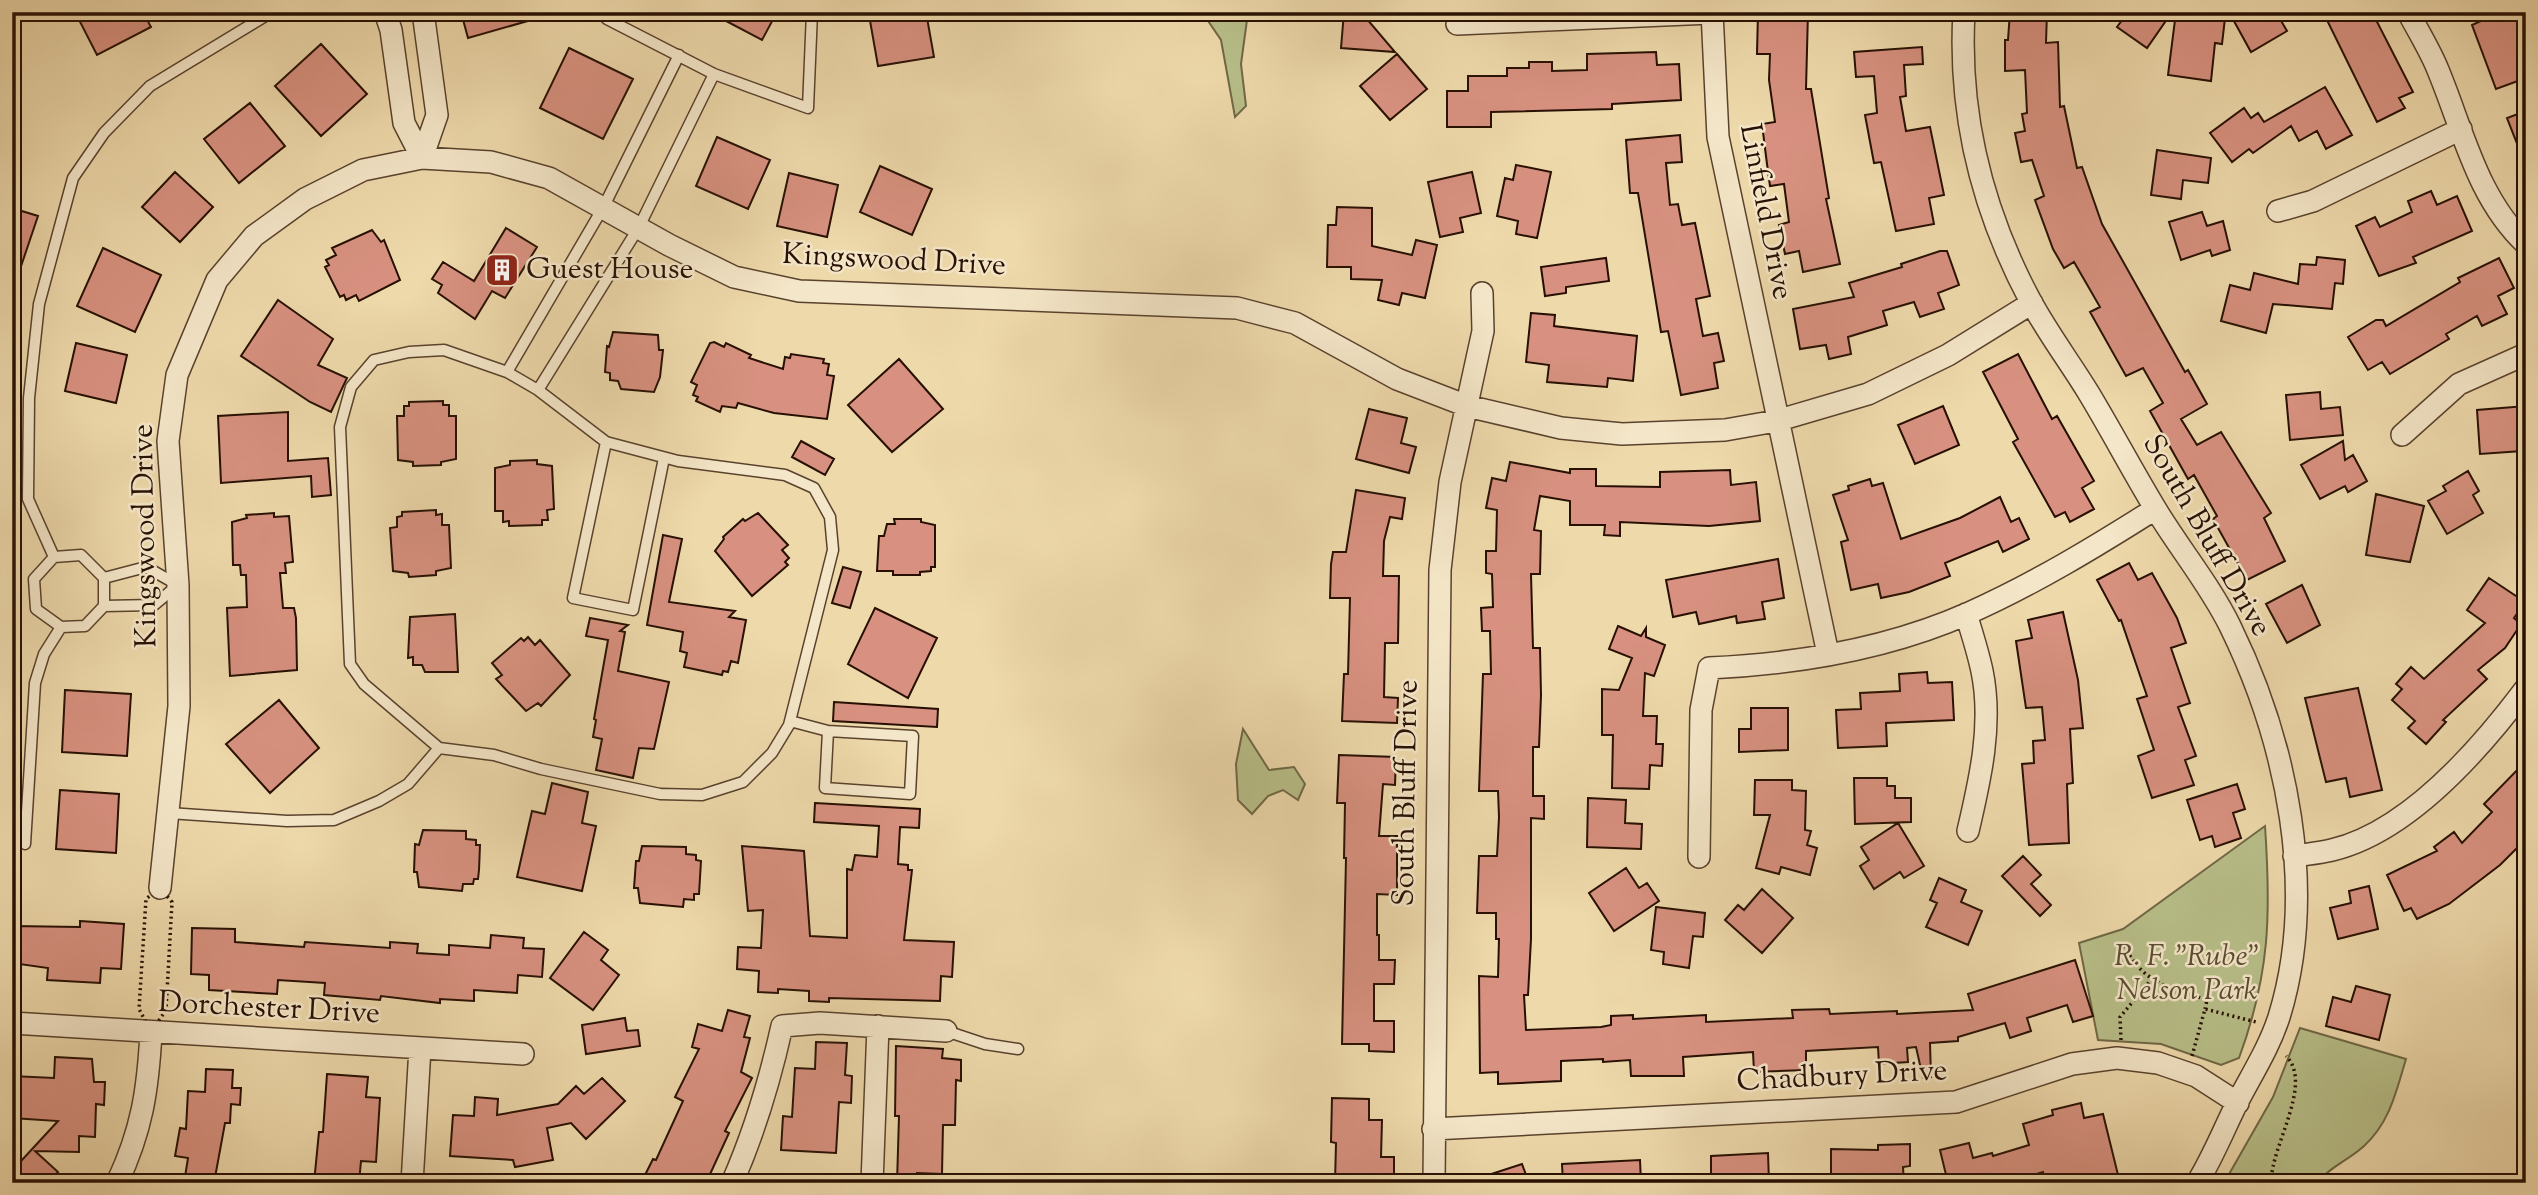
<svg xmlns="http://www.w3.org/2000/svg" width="2538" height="1195" font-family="'Sorts Mill Goudy',serif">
<rect width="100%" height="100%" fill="#eed9ab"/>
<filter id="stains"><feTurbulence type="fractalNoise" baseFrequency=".00286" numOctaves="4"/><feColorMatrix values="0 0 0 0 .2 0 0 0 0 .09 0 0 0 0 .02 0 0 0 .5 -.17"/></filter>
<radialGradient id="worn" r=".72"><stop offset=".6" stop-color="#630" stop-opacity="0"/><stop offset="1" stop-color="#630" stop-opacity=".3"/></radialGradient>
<path fill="#b8bf89" stroke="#706846" stroke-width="2" d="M1202 12H1241L1247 20 1241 64 1246 106 1235 117 1221 40Z
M1243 729 1269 770 1294 767 1305 784 1298 800 1283 790 1268 796 1252 814 1238 800 1236 764Z
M2265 826C2271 914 2270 974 2239 1058L2221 1065 2161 1044 2098 1040 2079 943 2123 929Z
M2300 1028 2406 1059C2396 1092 2390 1122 2364 1146 2349 1160 2329 1167 2317 1183H2224L2273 1097Z"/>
<path fill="#d89180" stroke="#271003" stroke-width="2" d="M75 12H143L151 27 97 55Z
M461 12H542V17L468 38Z
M709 12H777L762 40Z
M886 12H926L934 57 878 66 869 15Z
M1344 12H1361L1395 52 1341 48Z
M1758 12H1808L1806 89H1811L1829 198 1826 199 1840 264 1803 272 1799 251 1785 254 1779 225 1789 222 1784 184 1770 186 1767 164 1762 124 1775 122 1769 80 1770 54H1757Z
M2010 12H2047L2046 43 2058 42 2060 107 2064 106 2077 168 2082 167 2102 224 2185 372 2188 370 2207 404 2181 419 2197 445 2221 432 2271 513 2264 518 2285 561 2247 580 2213 519 2217 516 2194 475 2188 479 2150 411 2163 403 2143 368 2126 376 2090 312 2100 307 2074 262 2064 268 2053 249 2035 200 2044 196 2032 160 2021 162 2015 133 2025 131 2022 114 2027 113 2025 70 2005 71V40H2008Z
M2128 12H2172L2147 48 2117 27Z
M2176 12 2225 18 2222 44 2215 43 2211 81 2168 75Z
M2229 12H2276L2287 31 2251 52Z
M2323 12H2372L2413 92 2399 98 2405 108 2377 122Z
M2478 12H2526V78L2496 89 2472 25 2481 21Z
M321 44 367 94 321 136 275 86Z
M1922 47 1923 64 1904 65 1906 96 1900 97 1906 131 1930 127 1944 195 1929 198 1934 224 1896 231 1881 162 1874 163 1865 115 1877 113 1874 76 1856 77 1854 52Z
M569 48 633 79 603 139 540 108Z
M1656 52 1657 65 1679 64 1681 100 1612 104V109L1491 112V127H1447V91H1468V76H1507V68H1529V62H1552V71L1587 70V54Z
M1397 54 1427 89 1390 120 1360 86Z
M2325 87 2352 135 2326 149 2317 131 2299 141 2291 126 2253 153 2249 149 2232 162 2210 133 2244 108 2251 118 2258 113 2264 122Z
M250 103 285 146 239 183 204 139Z
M2526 111V164H2525L2507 118Z
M1680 135 1682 162 1666 163 1670 205 1678 204 1682 225 1695 223 1710 296 1696 299 1703 336 1718 333 1724 361 1714 363 1718 388 1681 395 1668 331 1661 332 1638 193H1630L1626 140Z
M717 137 770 160 748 209 696 186Z
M2157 150 2211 158 2208 183 2183 180 2181 199 2151 195Z
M1516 165 1551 172 1537 238 1516 234 1518 221 1497 216 1505 178 1513 180Z
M880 166 932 189 912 235 860 212Z
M175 172 213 207 180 242 142 207Z
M1472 172 1481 213 1460 218 1463 232 1440 237 1428 182Z
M789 173 838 185 827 237 777 226Z
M2431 191 2437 205 2457 196 2472 231 2413 257 2416 263 2379 276 2356 226 2375 217 2380 227 2412 212 2408 201Z
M1337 207 1372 208V246L1412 255 1416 240 1437 245 1425 298 1402 293 1399 305 1378 300 1382 280 1351 279V267H1327L1328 225H1336Z
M12 208 38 216 15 284 12 283Z
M2202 212 2207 226 2223 221 2230 250 2212 256 2210 250 2181 260 2169 222Z
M506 228 537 247 505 298 492 291 475 319 438 293 442 285 432 279 443 262 474 281Z
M372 230 381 242 384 240 400 280 359 301 356 295 346 300 344 295 340 297 325 267 329 265 326 260 336 255 332 248Z
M103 248 161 275 135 332 77 306Z
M1940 251H1947L1959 285 1938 293 1944 309 1920 317 1914 302 1883 311 1887 325 1848 337 1851 354 1829 359 1826 345 1800 349 1793 309 1854 297 1849 283 1902 267 1901 264Z
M2317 257 2345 260 2343 284 2335 283 2332 309 2273 304 2266 333 2221 321 2230 285 2250 290 2254 273 2298 284 2300 264 2316 265Z
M1606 258 1609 281 1566 287V293L1545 296 1541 267Z
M2499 258 2514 288 2498 296 2507 314 2482 326 2477 316 2446 334 2449 339 2390 374 2382 362 2368 370 2348 337 2376 320H2383L2386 326 2460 282 2458 278Z
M278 300 333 339 318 365 347 378 331 412 310 402 241 356Z
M1531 313 1555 315 1554 326 1637 336 1633 381 1608 378 1607 387 1547 382 1549 365 1526 362Z
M613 332 658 335 659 350H663L660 377 654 392 621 389 618 381 610 380V373L605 372 607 346 609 347Z
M714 342 724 347 726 343 751 355 749 358 783 369 785 357 790 358 791 354 824 359 823 363 829 364 827 375 834 376 827 419 774 413 738 403 736 408 722 406 720 412 696 401 698 397 693 395 697 385 691 382 710 343Z
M76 343 127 355 116 403 65 391Z
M2018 354 2052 419 2057 416 2094 481 2082 488 2094 509 2070 522 2065 512 2055 517 2013 442 2018 439 1983 372Z
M899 359 943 409 892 452 848 405Z
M2320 392 2321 409 2340 407 2343 435 2290 440 2286 395Z
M443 401V405H449V416H456V459L441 462V465L413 466V462L398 460 397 416H404V406H409V402Z
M1943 406 1959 445 1915 464 1898 425Z
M2526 406V432H2520L2522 451 2480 454 2477 410Z
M1369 409 1407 418 1401 443 1416 447 1409 473 1356 459Z
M288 412V461L328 458 331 495 312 497 311 476 221 483 218 416Z
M801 441 834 459 825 475 792 457Z
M2343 441 2345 460 2353 455 2367 481 2348 492 2345 486 2320 499 2301 465Z
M537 460V464L552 466 554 509 547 510 548 520H542V525L509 526V521L503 522V511H495V468L510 465V461Z
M1510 462 1570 473V469H1596V486L1660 487V472L1730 470 1731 485 1756 482 1760 521 1709 526 1620 522V536L1604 535 1605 525H1570V501L1540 496 1534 530 1541 531 1540 574H1531L1533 648H1540L1541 695 1539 747H1533V796H1544V819L1531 818V939L1528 995H1524L1526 1030 1601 1027 1611 1025V1016L1633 1015V1019L1706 1015V1022L1793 1018 1792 1010 1829 1009 1830 1014 1897 1011V1014L1973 1010 1968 994 2075 960 2093 1016 2073 1022 2067 1005 2027 1018 2031 1031 2010 1038 2005 1023 1958 1037V1041L1930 1043 1931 1077 1923 1078 1916 1047 1907 1048 1908 1062 1879 1064 1878 1047 1806 1051V1070L1754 1072 1753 1052 1683 1057 1684 1076H1631L1630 1060 1603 1062V1059L1561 1061V1081L1498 1084V1072L1480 1073 1479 976 1498 977 1499 939H1496V913H1477L1479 856H1497L1499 817 1498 791H1479L1483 674H1491L1490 631H1482L1481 608 1493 607 1492 574 1486 573V551H1496L1497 510 1486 508 1492 478 1506 481Z
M2468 471 2479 491 2473 495 2483 513 2447 534 2428 501 2446 491 2443 486Z
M1870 479 1872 486 1883 483 1901 539 1960 518 2000 497 2011 522 2019 518 2029 539 2003 552 1998 541 1945 563 1950 576 1909 592 1881 598 1878 584 1851 590 1841 542 1848 540 1833 495 1849 490 1848 486Z
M1356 490 1405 498 1402 519 1390 517 1384 541 1383 576H1399L1398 643H1385L1384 697 1398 698 1397 723 1342 721 1344 674H1348L1350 598H1330L1331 564 1333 552H1346Z
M2376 494 2424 506 2410 562 2366 555Z
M436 510V515L442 514V525H449L451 568 436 571V575L409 577 408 573 393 571 390 528 397 527V517L402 516V512Z
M274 513V517L289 516 293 562 285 563 286 573H280L283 608H294L296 618 297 670 230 676 227 608 247 607 246 575H241L240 565H233L232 522 247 518 246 515Z
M758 513 788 545 782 550 789 558 785 562 788 565 752 596 715 551 724 539 723 537 743 519 745 521Z
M894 519H921V522L935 525V567H931V571L920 572V575H893V571H877L879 536H884L887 524H895Z
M663 535 682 539 669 602 735 611 729 617 746 620 738 663 731 661 728 672 723 671 722 675 684 667 687 653 680 651 683 632 647 625Z
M1778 559 1784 598 1762 602 1765 619 1737 623 1736 616 1699 624 1696 612 1673 617 1666 580Z
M2129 563 2138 580 2152 573 2177 618 2186 643 2171 648 2190 703 2178 707 2196 756 2185 760 2194 785 2152 798 2138 756 2154 750 2137 699 2147 696 2121 620 2119 621 2097 580Z
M843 567 861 572 850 608 832 603Z
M2489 578 2525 602 2514 618 2521 624 2505 648 2478 670 2487 679 2443 720 2446 722 2426 744 2408 728 2415 721 2392 700 2402 689 2396 684 2411 667 2424 679 2485 623 2467 610Z
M2302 585 2320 625 2287 643 2266 604Z
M875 608 937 638 908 698 848 664Z
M2063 612 2078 680 2083 728 2070 729 2073 783 2067 784 2069 843 2029 845 2022 764 2034 763 2033 741 2045 740 2042 707 2026 708 2016 641 2032 638 2028 620Z
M455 614 458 672H425L422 665H413V657L408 658 410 617Z
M590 618 628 625 620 631 625 632 618 671 669 682 654 749 639 748 633 778 596 770 602 739 593 737 596 720 594 719 608 640 586 636Z
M1618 626 1641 636 1646 628V637L1665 645 1654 676 1645 673 1643 716H1657L1656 744H1663L1662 766 1650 765 1649 789 1612 788 1613 735H1602V689L1619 690 1632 658 1609 649Z
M528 637 535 645 540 640 570 675 541 706 538 703 526 711 496 679 502 675 492 663 521 638 524 641Z
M1927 672 1928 683 1952 682 1954 720 1886 723 1887 746 1838 748 1836 710 1861 709 1860 693 1900 691 1899 674Z
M2358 688 2382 790 2350 797 2346 778 2326 782 2305 698Z
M65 690 131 694 127 756 62 752Z
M279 700 319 748 270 793 226 744Z
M834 702 938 709 937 727 833 721Z
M1751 708H1788V750L1739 752V729H1751Z
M1339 755 1396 757 1395 785 1383 784 1379 836H1397V895L1377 894V935H1379V960H1395L1394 984H1374V1021H1394V1052L1369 1051V1044H1342L1346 858H1344L1345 803H1337Z
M2526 761V839L2500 865 2449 904 2417 919 2411 908 2404 911 2387 875 2437 851 2434 847 2454 832 2462 843 2492 812 2484 804Z
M1854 778H1887V786H1895V798H1911V822L1855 824Z
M1755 780H1792V790L1806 791 1805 830 1811 831 1807 845 1817 848 1810 875 1781 867 1779 874 1756 868 1770 815H1754Z
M552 783 588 792 582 823 596 826 582 891 517 877 532 811 545 814Z
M2237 784 2245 809 2233 813 2241 838 2215 847 2212 836 2200 840 2187 800Z
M60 790 119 794 116 853 56 849Z
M1588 798 1626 800 1625 823 1642 824 1641 849 1587 847Z
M815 803 920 809 919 828 900 827 898 864 908 865V870H912L904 940 954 942 952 977 941 976 940 1001 829 998V1002L809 1001V991L778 989V993L758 992 759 971 737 969 738 947 761 948 763 910 748 911 742 846 804 851 810 936 847 938V869L852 870 855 855 877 857 879 826 814 822Z
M1898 823 1924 866 1904 878 1900 872 1874 889 1860 866 1869 860 1861 847Z
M423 830 466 831V839L476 840V845H480L479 870 478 879H474L473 884H463L462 891 419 887 417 872H414L415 844 419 845Z
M642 846 686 847V854L696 855V860L701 861 699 894H694V900L684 899 683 907 640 903 638 888H634L636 861H639Z
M2023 856 2041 875 2031 884 2051 905 2040 916 2002 876Z
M1626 868 1639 888 1647 883 1659 901 1614 931 1589 893Z
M1939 878 1966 890 1961 902 1982 911 1968 945 1926 927 1937 903 1930 900Z
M2369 886 2378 929 2338 939 2330 908 2351 903 2349 891Z
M1762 889 1793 918 1762 953 1725 920 1738 905 1744 910Z
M1656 907 1705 913 1703 937 1693 936 1689 968 1663 964 1664 952 1651 950Z
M80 921 124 924 121 969 101 968 100 983 47 980 48 968 12 963V926L80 927Z
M192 928 235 929V942L304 947 305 942 390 948V942L418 944 417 953 449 955V945L490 948 491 935 524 938 523 948 544 949 542 977 518 975 517 993 474 990V1001L440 999V1003L381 996 380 1000 324 995 325 983 278 980 277 994 209 990V975L191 974Z
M584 932 608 950 601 960 619 975 593 1010 550 978Z
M2356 986 2390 995 2379 1040 2326 1026 2333 997 2351 1002Z
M728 1010 750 1016 744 1037 750 1038 741 1072 752 1078 725 1131 729 1133 706 1183H641L653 1159 656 1160 683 1101 675 1097 699 1049 692 1047 698 1024 722 1031Z
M625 1018 627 1031 638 1030 640 1046 586 1054 582 1025Z
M816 1042 847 1043 845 1075 852 1076 851 1103 839 1102 836 1153 781 1150 783 1116 792 1117 795 1068 815 1069Z
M896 1046 943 1049 942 1058 961 1060V1081L956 1080 955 1125H943L942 1174 917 1173V1183H897L899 1116H895Z
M55 1057 92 1059 94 1082H105L104 1105 96 1104 95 1137 79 1136V1152L35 1151 58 1172 47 1183H12V1150L22 1160 58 1121 12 1118V1076L54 1078Z
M206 1069 233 1070 232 1088H241L240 1105 231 1104 230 1123H225L214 1183H184L188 1158 175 1156 180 1128 186 1129 188 1091 205 1092Z
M327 1074 368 1077 366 1097 380 1098 376 1162 361 1161 359 1183H314L319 1132H323Z
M602 1078 625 1101 586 1139 571 1123 547 1128 553 1160 515 1167 513 1160 450 1156 453 1115 474 1116 475 1097 498 1099 497 1115 558 1104 576 1086 584 1094Z
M1332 1098 1369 1099V1120H1382L1381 1157H1394V1181L1335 1183 1336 1143 1331 1142Z
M2081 1103 2084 1118 2103 1114 2120 1183H2044L2043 1172 2006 1183H1948L1940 1150 1969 1143 1973 1158 1992 1153 1993 1156 2029 1145 2023 1124 2053 1115 2052 1110Z
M1910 1144V1166L1903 1167 1904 1183H1831V1149L1878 1150V1145Z
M1768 1153 1769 1183H1711V1156Z
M1640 1160 1641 1183H1563L1562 1164Z
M1522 1164 1529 1183H1476V1179Z"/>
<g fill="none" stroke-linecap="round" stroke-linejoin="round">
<g stroke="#59422d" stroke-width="13">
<path id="service" d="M600 12 607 19 714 74 808 108 812 12
M444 350 507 372 538 390 606 442 678 461 785 475 814 488 830 517 833 550 789 725 772 753 743 782 702 795 660 794 541 769 494 755 439 748 364 684 350 664 340 427 351 387 374 360 409 352Z
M507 372 604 206 679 55
M538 390 639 227 714 74
M606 442 573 598 633 610 664 458
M81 555 104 578 146 567 178 585 154 605 104 606 85 626 61 627 36 609 34 579 54 557Z
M54 557 28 499 29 398 39 304 73 178 104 133 150 86 272 12
M104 578V606
M790 721 828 731 913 736 910 794 825 788 828 731
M169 813 287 821 334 820 379 801 408 784 439 748
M25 844 35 683 44 654 61 627
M946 1031 985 1044 1018 1049"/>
</g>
<g stroke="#59422d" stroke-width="24">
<path id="minor" d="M385 12 391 30 404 123 422 158
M1712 12 1718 137 1828 654
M1964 12C1958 115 1982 210 2030 300 2047 332 2069 361 2088 392 2111 430 2132 470 2155 508 2179 548 2210 585 2230 626 2287 742 2318 891 2279 1017 2269 1048 2252 1074 2237 1103 2224 1129 2213 1157 2197 1183
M2408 12C2418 31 2430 50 2438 70 2463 130 2477 198 2526 244
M1457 24 1711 13
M422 158 437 115 423 12
M2278 211 2313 201 2461 129
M2402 435 2459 384 2526 354
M1966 614C1972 633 1978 652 1982 671 1993 724 1980 780 1968 831
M2294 856C2307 854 2320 853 2332 850 2408 832 2481 748 2526 688
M1699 857 1701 710 1709 668C1796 664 1888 649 1969 613 2034 584 2095 547 2155 509
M160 888 179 706 178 585 168 441 177 375 217 280 254 236 305 199 363 170 422 158 491 162 549 178 669 245 734 277 799 291 1237 308 1295 323 1397 379 1467 406 1561 428 1622 434 1725 430 1776 421 1868 394 1948 355 2032 303
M12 1023 523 1054
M1433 1129 1956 1102 2072 1064 2117 1058 2158 1063 2196 1076 2238 1103
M117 1183C142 1130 148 1090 151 1032
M412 1183 420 1048
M732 1183C755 1131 770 1080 782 1026L820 1023 946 1031
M872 1183 878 1026
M1434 1183 1440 570 1450 482 1483 331 1482 293"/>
</g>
<path stroke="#271003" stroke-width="3.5" stroke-dasharray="2 3.5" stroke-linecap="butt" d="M160 888 172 902 166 1010 151 1032 139 1009 146 899Z
M2124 946C2145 985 2169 987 2207 1000L2205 1009
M2121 1040 2120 1017 2151 980
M2192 1056 2205 1009 2256 1022
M2271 1183C2271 1145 2314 1084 2286 1056"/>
<use href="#service" stroke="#f4e6c8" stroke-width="10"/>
<use href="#minor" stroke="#f4e6c8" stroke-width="21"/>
</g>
<defs>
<g id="building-square" transform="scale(1.75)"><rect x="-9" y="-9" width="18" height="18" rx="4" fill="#8f2418" stroke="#f4e6c8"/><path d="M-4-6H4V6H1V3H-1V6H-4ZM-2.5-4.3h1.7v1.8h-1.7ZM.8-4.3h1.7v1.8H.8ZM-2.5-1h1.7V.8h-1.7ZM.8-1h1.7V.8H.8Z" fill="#fff"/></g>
</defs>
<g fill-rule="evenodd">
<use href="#building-square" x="502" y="270"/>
</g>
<g text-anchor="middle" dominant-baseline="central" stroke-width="5" stroke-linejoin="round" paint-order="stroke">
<g font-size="30" fill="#271003" stroke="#f4e6c8">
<text transform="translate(1765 212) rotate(79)">Linfield Drive</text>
<text transform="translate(894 261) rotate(3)">Kingswood Drive</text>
<text transform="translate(146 536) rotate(-91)">Kingswood Drive</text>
<text transform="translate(2206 536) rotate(60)">South Bluff Drive</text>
<text transform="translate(1407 793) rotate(-89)">South Bluff Drive</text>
<text transform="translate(269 1009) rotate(3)">Dorchester Drive</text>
<text transform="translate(1842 1077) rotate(-3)">Chadbury Drive</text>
</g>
<g font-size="30" fill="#271003" stroke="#f4e6c8" text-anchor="start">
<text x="526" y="270">Guest House</text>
</g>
<g font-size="30" font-style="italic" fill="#5a4d32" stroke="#f4e6c8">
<text x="2187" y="957">R. F. "Rube"<tspan x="2187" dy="34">Nelson Park</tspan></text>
</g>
</g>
<rect width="2538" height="1195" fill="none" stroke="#eed9ab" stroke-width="42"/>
<rect x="14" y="14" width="2510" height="1167" fill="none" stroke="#271003" stroke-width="3.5"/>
<rect x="21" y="21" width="2496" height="1153" fill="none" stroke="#271003" stroke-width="2"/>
<rect width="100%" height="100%" filter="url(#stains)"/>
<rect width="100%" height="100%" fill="url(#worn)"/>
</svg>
